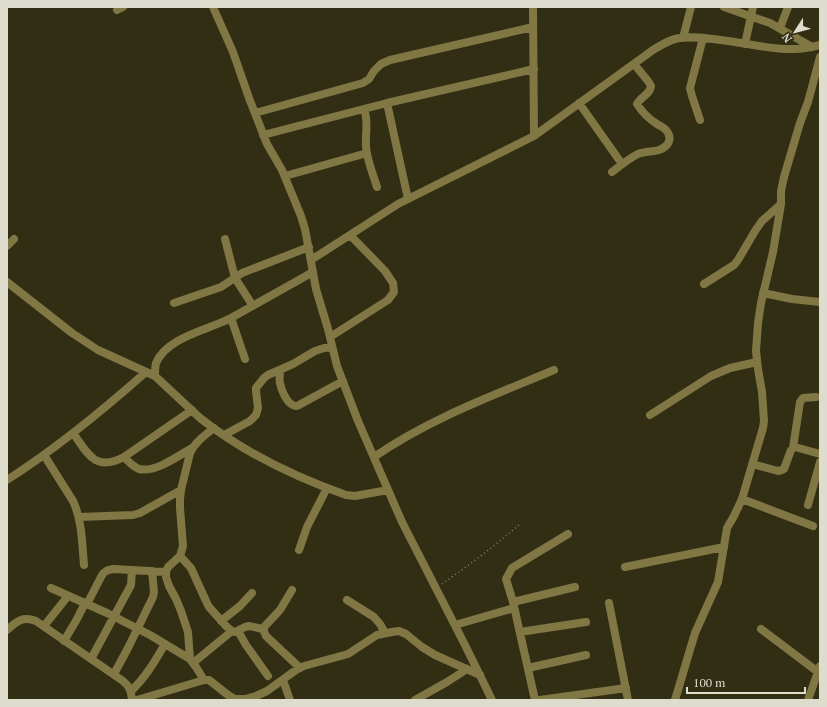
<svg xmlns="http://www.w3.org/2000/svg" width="827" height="707" font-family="'PT Serif',serif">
<rect width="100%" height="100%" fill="#322e14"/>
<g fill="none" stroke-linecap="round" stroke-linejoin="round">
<path stroke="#84816c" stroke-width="1.5" stroke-dasharray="1 3" stroke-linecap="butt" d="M442 584C469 565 495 546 520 524"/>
<path stroke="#807745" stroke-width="8" d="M213 7 233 52 249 98 267 144 282 170 301 216 305 229 316 289 328 329 337 366 358 421 402 522 466 647 492 700
M533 7 534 136
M724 7 770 23 812 47
M117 10 123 7
M780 28 788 7
M683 38 691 7
M745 44 753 7
M387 103 408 199
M579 103 622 164
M364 109C369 122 365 133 366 147 367 160 373 174 377 187
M255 113 363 83 369 79 374 71 381 64 390 60 533 27
M700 120 692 96 690 88 703 38
M263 135 387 103 534 69
M612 172C620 166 628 159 638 154 645 151 652 152 659 150 670 146 673 137 665 129 663 127 660 126 657 124 649 119 642 112 637 104 641 96 650 95 651 86L648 81 634 64
M285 176 367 153
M225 239 235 278 253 306
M7 246 14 239
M311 260 398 204 534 136 653 50C660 46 667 41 675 39 690 35 713 39 728 41 750 44 773 50 795 49 804 49 812 47 820 45
M7 282 72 333 98 350 155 376 200 418C243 452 295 477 346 495L355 496 388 490
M704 284 734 265 738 260 755 231 762 221 781 204
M763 293 792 299 820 302
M174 303 221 287 242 273 309 247
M231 318 245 359
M330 337 388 300 394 292 393 283 385 271 350 235
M280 370C280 374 279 379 280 383 281 390 287 403 293 405 296 407 297 406 299 405L343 381
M155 376C155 372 155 367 156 363 167 337 208 330 231 318L313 272
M650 415 711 376 730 368 757 362
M73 433C88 454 95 472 124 457L192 410
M224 435 250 421 256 415 258 408 256 391V388L264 378 268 375 293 364 315 351 324 348 332 347
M793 448 800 402 803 398 816 397
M44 455 73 501C82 520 82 543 84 565
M124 457C128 461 133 467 139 469 155 473 178 456 192 448
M374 457C429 419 492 396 554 370
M752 464 778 471 782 470 784 469 791 450 793 448 795 447 820 454
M7 480C57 448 102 411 146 372
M742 499 813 526
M808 505 820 462
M79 517 133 515 140 513 181 490
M299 550 307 527 327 488
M180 556 191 568 206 601 209 607 227 627 232 631 235 632 245 627 249 626 263 629
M625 567 724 547
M51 588 107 613 150 635 190 659 196 667 204 680
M292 590 280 610 265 626C263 630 264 632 266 636L300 668
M347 600 374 617 380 624 385 633
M513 602 575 587
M609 603 628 700
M87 604 101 577C104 571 107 570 114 569L166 572
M221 621 240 606 252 593
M455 625 514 608
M44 626 68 596
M761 629 818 672
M7 630C17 621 23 616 36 621L123 681C130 687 131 691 132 700
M238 631 246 645 268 676
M520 632 586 622
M64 641 77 619 85 603
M91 659 131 585 132 570
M190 659 188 632 181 611 176 599 169 586 166 577V572L168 567 180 556 183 546 180 508V499L181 490 190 453C195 442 205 435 214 428
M193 663 232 631
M528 668 586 655
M114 674 128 648 153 597 154 592 152 571
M283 680 290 700
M131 691C146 677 155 661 165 644
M137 700 204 680H209L228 695 235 699H245L256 696 267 691 296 670 304 666 348 654 377 635 392 632 399 631 406 634 422 647 435 655 480 675
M415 700 447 682 467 669
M535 700 513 602 506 579 512 568 568 534
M540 700 626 688
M675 700 695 633 718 582 727 528 734 516 742 499 763 428 764 421 762 392 758 369 756 351 758 323 761 303 773 252 781 204V191L784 177 800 123 808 102 820 57
M808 700 820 666"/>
</g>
<rect width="827" height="707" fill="none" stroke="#dedccd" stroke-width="16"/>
<g transform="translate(795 32) rotate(234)" stroke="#322e14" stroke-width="3" paint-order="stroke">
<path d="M0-3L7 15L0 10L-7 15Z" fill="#dedccd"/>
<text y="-6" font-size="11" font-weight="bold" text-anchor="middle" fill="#dedccd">N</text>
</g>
<path d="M687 687v6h118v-6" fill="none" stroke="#dedccd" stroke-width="2"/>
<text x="693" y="687" font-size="12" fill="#dedccd" stroke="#322e14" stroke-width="3" paint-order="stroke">100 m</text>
</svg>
